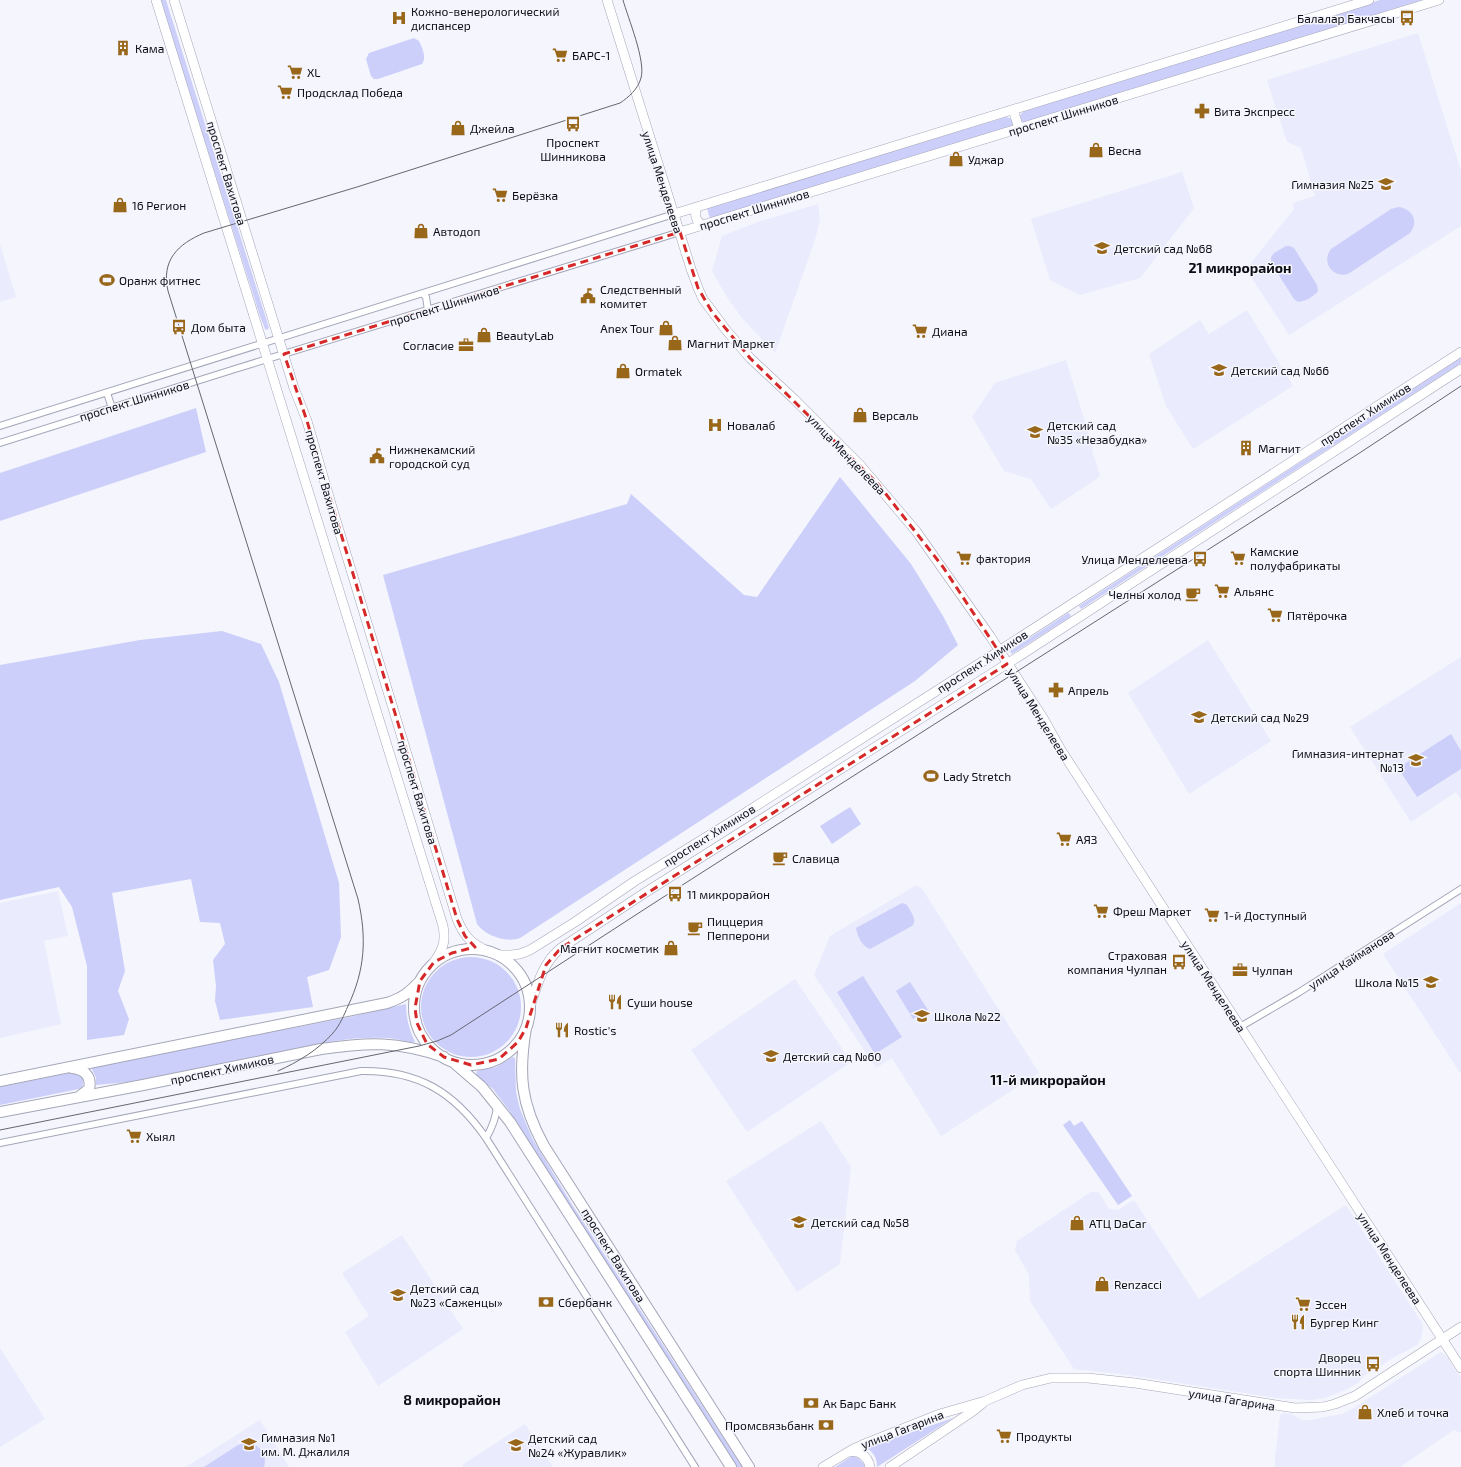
<svg xmlns="http://www.w3.org/2000/svg" width="1461" height="1467" font-family="'Exo 2',sans-serif">
<rect width="100%" height="100%" fill="#f4f5fd"/>
<path fill="#eaebfc" d="M1418 33 1461 171V226L1289 335 1246 269 1294 209 1292 203 1315 196 1301 148 1287 142 1267 80Z
M1182 172 1194 208 1140 278 1080 295 1050 280 1031 219Z
M818 204 820 220 815 240 775 353 742 318 727 297 712 271 722 236 758 222Z
M0 244 16 297 0 302Z
M1247 310 1293 386 1193 449 1166 406 1149 354 1200 320 1209 334Z
M1066 360 1093 448 1092 451 1100 475 1098 478 1051 509 1031 479 1004 471 972 417 995 383Z
M1208 640 1271 741 1189 794 1128 693Z
M1461 657V800L1456 792 1411 822 1350 727Z
M915 886 921 887 1039 1073 941 1136 892 1058 876 1068 814 975 830 936Z
M58 891 68 936 44 941 61 1024 0 1038V903Z
M1461 903V1074L1383 954Z
M795 979 851 1062 747 1132 691 1050Z
M821 1121 851 1167 840 1264 797 1292 726 1181Z
M1091 1192H1097L1100 1194 1109 1209 1118 1210 1134 1200 1199 1299 1346 1205 1422 1323 1423 1329 1421 1339 1417 1345 1391 1359 1364 1376 1358 1383 1347 1389 1325 1398 1311 1400 1277 1398 1128 1375 1074 1369 1030 1301 1029 1275 1015 1250 1017 1241Z
M402 1235 463 1329 378 1386 345 1332 369 1316 342 1273Z
M0 1348 45 1419 0 1447Z
M1441 1352 1447 1357 1461 1378V1433L1454 1430 1400 1467H1275V1458L1280 1416 1283 1413 1291 1414 1302 1420H1311L1342 1414 1352 1409Z
M260 1420 289 1467H186Z
M525 1424 553 1467H463L462 1465Z"/>
<path fill="#cccffa" d="M160 0H166L265 315 269 328 267 330 265 329 260 316Z
M1380 0H1422L1028 123C1023 123 1020 121 1020 115L1024 111Z
M414 38 419 41C422 48 427 57 422 64L378 79H374L371 76 366 59 369 53Z
M1006 117 1012 119 1013 126 710 219 707 208Z
M1399 207C1413 209 1419 222 1410 233L1348 274C1332 278 1321 262 1331 249L1391 209Z
M1286 246H1290L1294 248 1317 285 1318 291C1313 297 1306 301 1298 302L1294 299 1271 263V257L1274 253Z
M1461 358V363C1335 445 1208 526 1081 609L1079 606Z
M196 408 206 452 0 521V473Z
M840 477 911 564 943 616 958 645 915 681 520 938C507 943 485 936 477 924L383 575 627 504 631 494 744 595 757 597Z
M1068 613 1071 615 1070 617 1012 654 1010 651Z
M222 631 261 644 279 682 339 883 341 937 329 970 307 977 313 1007 220 1020 215 1001 216 986 213 960 225 944 220 923 200 922 191 879 112 893 125 971 118 991 129 1019 124 1035 87 1040V966L72 907 59 887 0 900V665L140 640Z
M1451 734 1461 751V769L1417 797 1398 768Z
M850 807 861 824 832 844 820 826Z
M902 903 907 905C910 911 918 920 912 926L870 949C862 947 857 935 856 928Z
M421 1007a50 50 0 1 1 100 0a50 50 0 1 1-100 0Z
M863 976 902 1037 875 1054 837 992Z
M910 982 928 1010 913 1019 896 991Z
M406 1004C406 1018 409 1029 415 1042 409 1043 395 1038 388 1038 370 1037 352 1038 334 1041L128 1082 96 1085V1078L91 1067 350 1017Z
M513 1057 515 1058 516 1092 520 1109 532 1138 573 1206 742 1467H737L569 1209 510 1112 493 1089 476 1075 477 1071 496 1067Z
M74 1072 82 1074 84 1080 82 1087 79 1089 0 1105V1087Z
M1070 1120 1074 1126 1082 1121 1132 1196 1118 1205 1063 1125Z
M953 1418 877 1467C877 1458 874 1452 866 1448Z
M244 1443C258 1442 268 1453 264 1467H204L238 1445Z
M852 1456C858 1457 863 1461 865 1467H835Z"/>
<g fill="none" stroke-linecap="round" stroke-linejoin="round">
<g stroke="#a4a6b9" stroke-width="8">
<path id="street" d="M423 294 426 297 428 310
M107 393 112 408
M0 426 674 214
M0 443 235 369 680 232
M1240 1027 1298 993 1461 889
M486 1138C492 1128 496 1118 497 1106
M0 1143 361 1071C418 1070 454 1092 486 1138L695 1467"/>
</g>
<g stroke="#a4a6b9" stroke-width="10">
<path id="secondary" d="M156 0 443 926C446 941 443 950 434 962
M174 0 294 388 307 421 334 514 457 919C465 938 471 943 489 952
M607 0 691 269 698 288 703 299 726 330 750 358 794 399 860 465 916 531 990 636 1043 718 1061 750 1461 1368
M1013 110 1019 128
M697 207C694 215 695 220 702 225
M674 214 1369 0
M680 232 1439 0
M498 955H511L520 954 530 950 575 922 635 881 734 820 999 651 1461 352
M530 1007C537 985 543 962 561 948L643 894 1021 655 1461 369
M849 1452C859 1450 868 1456 870 1467
M823 1467 853 1449 862 1445 940 1414 985 1401 1022 1385 1051 1378H1088L1135 1383 1295 1408 1323 1407 1335 1404 1355 1396 1461 1327
M890 1467 973 1411 983 1403"/>
</g>
<g stroke="#a4a6b9" stroke-width="12">
<path id="primary" d="M414 1007a58 58 0 1 1 116 0a58 58 0 1 1-116 0Z
M526 1028C518 1075 521 1104 544 1146L749 1467
M453 1062 482 1087 510 1122 731 1467
M72 1068C84 1069 92 1076 89 1089L80 1096
M0 1081 387 1003C402 998 409 993 420 981
M0 1112 143 1085 321 1049C369 1042 397 1041 444 1057"/>
</g>
<use href="#street" stroke="#fff" stroke-width="6"/>
<use href="#secondary" stroke="#fff" stroke-width="9"/>
<use href="#primary" stroke="#fff" stroke-width="10"/>
<path stroke="#66676e" stroke-width="1" d="M278 1071C298 1062 318 1050 333 1033 340 1025 344 1015 348 1006 365 970 367 938 358 899L168 291C161 260 178 244 204 233L357 187 620 103C629 97 638 89 641 78 646 61 628 18 623 0
M0 1130 419 1046 437 1041 451 1035 651 905 1358 454 1461 386"/>
</g>
<path fill="none" stroke="#d62828" stroke-width="3" stroke-dasharray="8 5" stroke-linejoin="round" d="M680 232 698 288 712 312 750 358 878 484 943 567 1007 664 561 948 546 965 526 1028 518 1042 499 1059 471 1065 444 1057 427 1044 417 1023 415 1008 420 981 434 962 452 953 475 947 465 936 457 919 307 421 284 354Z"/>
<defs>
<g id="hospital-bare" transform="scale(1.2)"><path d="M-5-5h3v3.5h4V-5h3V5h-3V1.5h-4V5h-3Z" fill="#98671a" stroke="#f4f5fd" stroke-width="2.5" paint-order="stroke"/></g>
<g id="bus-bare" transform="scale(1.2)"><path d="M-5-6H5V4H4V6H2V4H-2V6H-4V4H-5ZM-3.5-4V0h7V-4ZM-3.5 1.2v1.5H-2V1.2ZM2 1.2v1.5H3.5V1.2Z" fill="#98671a" stroke="#f4f5fd" stroke-width="2.5" paint-order="stroke"/></g>
<g id="building-bare" transform="scale(1.2)"><path d="M-4-6H4V6H1V3H-1V6H-4ZM-2.5-4.3h1.7v1.8h-1.7ZM.8-4.3h1.7v1.8H.8ZM-2.5-1h1.7V.8h-1.7ZM.8-1h1.7V.8H.8Z" fill="#98671a" stroke="#f4f5fd" stroke-width="2.5" paint-order="stroke"/></g>
<g id="supermarket-bare" transform="scale(1.2)"><path d="M-6-5.5h2.5l.6 2H6L4.5 2H-2.5L-4.4-4H-6ZM-1.5 3.2a1.3 1.3 0 1 0 .1 0ZM3 3.2a1.3 1.3 0 1 0 .1 0Z" fill="#98671a" stroke="#f4f5fd" stroke-width="2.5" paint-order="stroke"/></g>
<g id="pharmacy-bare" transform="scale(1.2)"><path d="M-2-6h4v4h4v4h-4v4h-4v-4h-4v-4h4Z" fill="#98671a" stroke="#f4f5fd" stroke-width="2.5" paint-order="stroke"/></g>
<g id="shop-bare" transform="scale(1.2)"><path d="M-5-2.5h2.3a2.7 3.5 0 0 1 5.4 0H5L5.5 6h-11ZM-1.5-2.5h3a1.5 2.3 0 0 0-3 0Z" fill="#98671a" stroke="#f4f5fd" stroke-width="2.5" paint-order="stroke"/></g>
<g id="school-bare" transform="scale(1.2)"><path d="M0-5L7-2L0 1L-7-2ZM-4 1L0 2.5L4 1V4Q0 6-4 4Z" fill="#98671a" stroke="#f4f5fd" stroke-width="2.5" paint-order="stroke"/></g>
<g id="stadium-bare" transform="scale(1.2)"><path d="M0-5a6.5 5 0 1 0 0 10a6.5 5 0 1 0 0-10ZM-3.5-1.8h7v3.6h-7Z" fill="#98671a" stroke="#f4f5fd" stroke-width="2.5" paint-order="stroke"/></g>
<g id="civic-bare" transform="scale(1.2)"><path d="M-.6-6.5H3V-4.5H.6V-3L4-1V1h2V6H-6V1h2V-1L-.6-3ZM-1.2 2.5V6h2.4V2.5Z" fill="#98671a" stroke="#f4f5fd" stroke-width="2.5" paint-order="stroke"/></g>
<g id="office-bare" transform="scale(1.2)"><path d="M-6-3h4V-5.5h4V-3h4V5H-6ZM-1-4.5V-3h2v-1.5ZM-6 0V1H6V0Z" fill="#98671a" stroke="#f4f5fd" stroke-width="2.5" paint-order="stroke"/></g>
<g id="cafe-bare" transform="scale(1.2)"><path d="M-5.5-4.5H6V0H3Q3 3.5 0 3.5H-2.5Q-5.5 3.5-5.5 0ZM3-3.2v2h1.7v-2ZM-6 4.5H4V6H-6Z" fill="#98671a" stroke="#f4f5fd" stroke-width="2.5" paint-order="stroke"/></g>
<g id="restaurant-bare" transform="scale(1.2)"><path d="M-5-6h1v4h1v-4h1v4h1v-4h1v5L-1.5 .5V6h-2V.5L-5-1ZM5-6V6H3V1.5H1.5Q1.5-4 5-6Z" fill="#98671a" stroke="#f4f5fd" stroke-width="2.5" paint-order="stroke"/></g>
<g id="bank-bare" transform="scale(1.2)"><path d="M-6-4H6V4H-6ZM0-2.3a2.3 2.3 0 1 0 0 4.6a2.3 2.3 0 1 0 0-4.6Z" fill="#98671a" stroke="#f4f5fd" stroke-width="2.5" paint-order="stroke"/></g>
</defs>
<g fill-rule="evenodd">
<use href="#hospital-bare" x="399" y="18"/>
<use href="#bus-bare" x="1407" y="18"/>
<use href="#building-bare" x="123" y="48"/>
<use href="#supermarket-bare" x="560" y="55"/>
<use href="#supermarket-bare" x="295" y="72"/>
<use href="#supermarket-bare" x="285" y="92"/>
<use href="#pharmacy-bare" x="1202" y="111"/>
<use href="#bus-bare" x="573" y="124"/>
<use href="#shop-bare" x="458" y="128"/>
<use href="#shop-bare" x="1096" y="150"/>
<use href="#shop-bare" x="956" y="159"/>
<use href="#school-bare" x="1386" y="184"/>
<use href="#supermarket-bare" x="500" y="195"/>
<use href="#shop-bare" x="120" y="205"/>
<use href="#shop-bare" x="421" y="231"/>
<use href="#school-bare" x="1102" y="248"/>
<use href="#stadium-bare" x="107" y="280"/>
<use href="#civic-bare" x="588" y="296"/>
<use href="#bus-bare" x="179" y="327"/>
<use href="#shop-bare" x="666" y="328"/>
<use href="#supermarket-bare" x="920" y="331"/>
<use href="#shop-bare" x="484" y="335"/>
<use href="#shop-bare" x="675" y="343"/>
<use href="#office-bare" x="466" y="345"/>
<use href="#school-bare" x="1219" y="370"/>
<use href="#shop-bare" x="623" y="371"/>
<use href="#shop-bare" x="860" y="415"/>
<use href="#hospital-bare" x="715" y="425"/>
<use href="#school-bare" x="1035" y="432"/>
<use href="#building-bare" x="1246" y="448"/>
<use href="#civic-bare" x="377" y="456"/>
<use href="#supermarket-bare" x="964" y="558"/>
<use href="#supermarket-bare" x="1238" y="558"/>
<use href="#bus-bare" x="1200" y="559"/>
<use href="#supermarket-bare" x="1222" y="591"/>
<use href="#cafe-bare" x="1193" y="594"/>
<use href="#supermarket-bare" x="1275" y="615"/>
<use href="#pharmacy-bare" x="1056" y="690"/>
<use href="#school-bare" x="1199" y="717"/>
<use href="#school-bare" x="1416" y="760"/>
<use href="#stadium-bare" x="931" y="776"/>
<use href="#supermarket-bare" x="1064" y="839"/>
<use href="#cafe-bare" x="780" y="858"/>
<use href="#bus-bare" x="675" y="894"/>
<use href="#supermarket-bare" x="1101" y="911"/>
<use href="#supermarket-bare" x="1212" y="915"/>
<use href="#cafe-bare" x="695" y="928"/>
<use href="#shop-bare" x="671" y="948"/>
<use href="#bus-bare" x="1179" y="962"/>
<use href="#office-bare" x="1240" y="970"/>
<use href="#school-bare" x="1431" y="982"/>
<use href="#restaurant-bare" x="615" y="1002"/>
<use href="#school-bare" x="922" y="1016"/>
<use href="#restaurant-bare" x="562" y="1030"/>
<use href="#school-bare" x="771" y="1056"/>
<use href="#supermarket-bare" x="134" y="1136"/>
<use href="#school-bare" x="799" y="1222"/>
<use href="#shop-bare" x="1077" y="1223"/>
<use href="#shop-bare" x="1102" y="1284"/>
<use href="#school-bare" x="398" y="1295"/>
<use href="#bank-bare" x="546" y="1302"/>
<use href="#supermarket-bare" x="1303" y="1304"/>
<use href="#restaurant-bare" x="1298" y="1322"/>
<use href="#bus-bare" x="1373" y="1364"/>
<use href="#bank-bare" x="811" y="1403"/>
<use href="#shop-bare" x="1365" y="1412"/>
<use href="#bank-bare" x="826" y="1425"/>
<use href="#supermarket-bare" x="1004" y="1436"/>
<use href="#school-bare" x="249" y="1444"/>
<use href="#school-bare" x="516" y="1445"/>
</g>
<g text-anchor="middle" dominant-baseline="central" stroke-width="3" stroke-linejoin="round" paint-order="stroke">
<g font-size="12" fill="#0d0d14" stroke="#f4f5fd" text-anchor="start">
<text x="411" y="11">Кожно-венерологический<tspan x="411" dy="14">диспансер</tspan></text>
<text x="1395" y="18" text-anchor="end">Балалар Бакчасы</text>
<text x="135" y="48">Кама</text>
<text x="572" y="55">БАРС-1</text>
<text x="307" y="72">XL</text>
<text x="297" y="92">Продсклад Победа</text>
<text x="1214" y="111">Вита Экспресс</text>
<text x="470" y="128">Джейла</text>
<text x="573" y="142" text-anchor="middle">Проспект<tspan x="573" dy="14">Шинникова</tspan></text>
<text x="1108" y="150">Весна</text>
<text x="968" y="159">Уджар</text>
<text x="1374" y="184" text-anchor="end">Гимназия №25</text>
<text x="512" y="195">Берёзка</text>
<text x="132" y="205">16 Регион</text>
<text x="433" y="231">Автодоп</text>
<text x="1114" y="248">Детский сад №68</text>
<text x="119" y="280">Оранж фитнес</text>
<text x="600" y="289">Следственный<tspan x="600" dy="14">комитет</tspan></text>
<text x="191" y="327">Дом быта</text>
<text x="654" y="328" text-anchor="end">Anex Tour</text>
<text x="932" y="331">Диана</text>
<text x="496" y="335">BeautyLab</text>
<text x="687" y="343">Магнит Маркет</text>
<text x="454" y="345" text-anchor="end">Согласие</text>
<text x="1231" y="370">Детский сад №66</text>
<text x="635" y="371">Ormatek</text>
<text x="872" y="415">Версаль</text>
<text x="727" y="425">Новалаб</text>
<text x="1047" y="425">Детский сад<tspan x="1047" dy="14">№35 «Незабудка»</tspan></text>
<text x="1258" y="448">Магнит</text>
<text x="389" y="449">Нижнекамский<tspan x="389" dy="14">городской суд</tspan></text>
<text x="1250" y="551">Камские<tspan x="1250" dy="14">полуфабрикаты</tspan></text>
<text x="976" y="558">фактория</text>
<text x="1188" y="559" text-anchor="end">Улица Менделеева</text>
<text x="1234" y="591">Альянс</text>
<text x="1181" y="594" text-anchor="end">Челны холод</text>
<text x="1287" y="615">Пятёрочка</text>
<text x="1068" y="690">Апрель</text>
<text x="1211" y="717">Детский сад №29</text>
<text x="1404" y="753" text-anchor="end">Гимназия-интернат<tspan x="1404" dy="14">№13</tspan></text>
<text x="943" y="776">Lady Stretch</text>
<text x="1076" y="839">АЯЗ</text>
<text x="792" y="858">Славица</text>
<text x="687" y="894">11 микрорайон</text>
<text x="1113" y="911">Фреш Маркет</text>
<text x="1224" y="915">1-й Доступный</text>
<text x="707" y="921">Пиццерия<tspan x="707" dy="14">Пепперони</tspan></text>
<text x="659" y="948" text-anchor="end">Магнит косметик</text>
<text x="1167" y="955" text-anchor="end">Страховая<tspan x="1167" dy="14">компания Чулпан</tspan></text>
<text x="1252" y="970">Чулпан</text>
<text x="1419" y="982" text-anchor="end">Школа №15</text>
<text x="627" y="1002">Суши house</text>
<text x="934" y="1016">Школа №22</text>
<text x="574" y="1030">Rostic's</text>
<text x="783" y="1056">Детский сад №60</text>
<text x="146" y="1136">Хыял</text>
<text x="811" y="1222">Детский сад №58</text>
<text x="1089" y="1223">АТЦ DaСar</text>
<text x="1114" y="1284">Renzacci</text>
<text x="410" y="1288">Детский сад<tspan x="410" dy="14">№23 «Саженцы»</tspan></text>
<text x="558" y="1302">Сбербанк</text>
<text x="1315" y="1304">Эссен</text>
<text x="1310" y="1322">Бургер Кинг</text>
<text x="1361" y="1357" text-anchor="end">Дворец<tspan x="1361" dy="14">спорта Шинник</tspan></text>
<text x="823" y="1403">Ак Барс Банк</text>
<text x="1377" y="1412">Хлеб и точка</text>
<text x="814" y="1425" text-anchor="end">Промсвязьбанк</text>
<text x="1016" y="1436">Продукты</text>
<text x="261" y="1437">Гимназия №1<tspan x="261" dy="14">им. М. Джалиля</tspan></text>
<text x="528" y="1438">Детский сад<tspan x="528" dy="14">№24 «Журавлик»</tspan></text>
</g>
<g font-size="12" fill="#0d0d14" stroke="#f4f5fd">
<text transform="translate(1063 115) rotate(-17)">проспект Шинников</text>
<text transform="translate(227 173) rotate(73)">проспект Вахитова</text>
<text transform="translate(663 182) rotate(72)">улица Менделеева</text>
<text transform="translate(754 209) rotate(-17)">проспект Шинников</text>
<text transform="translate(444 305) rotate(-17)">проспект Шинников</text>
<text transform="translate(134 400) rotate(-17)">проспект Шинников</text>
<text transform="translate(1365 414) rotate(-33)">проспект Химиков</text>
<text transform="translate(847 454) rotate(46)">улица Менделеева</text>
<text transform="translate(325 482) rotate(74)">проспект Вахитова</text>
<text transform="translate(982 661) rotate(-33)">проспект Химиков</text>
<text transform="translate(1039 714) rotate(58)">улица Менделеева</text>
<text transform="translate(418 792) rotate(73)">проспект Вахитова</text>
<text transform="translate(709 835) rotate(-32)">проспект Химиков</text>
<text transform="translate(1351 959) rotate(-33)">улица Кайманова</text>
<text transform="translate(1214 986) rotate(57)">улица Менделеева</text>
<text transform="translate(222 1069) rotate(-12)">проспект Химиков</text>
<text transform="translate(614 1255) rotate(58)">проспект Вахитова</text>
<text transform="translate(1390 1258) rotate(57)">улица Менделеева</text>
<text transform="translate(1232 1399) rotate(9)">улица Гагарина</text>
<text transform="translate(902 1429) rotate(-21)">улица Гагарина</text>
</g>
<g font-size="14" font-weight="bold" fill="#0d0d14" stroke="#f4f5fd">
<text x="1240" y="267">21 микрорайон</text>
<text x="1048" y="1079">11-й микрорайон</text>
<text x="452" y="1399">8 микрорайон</text>
</g>
</g>
</svg>
